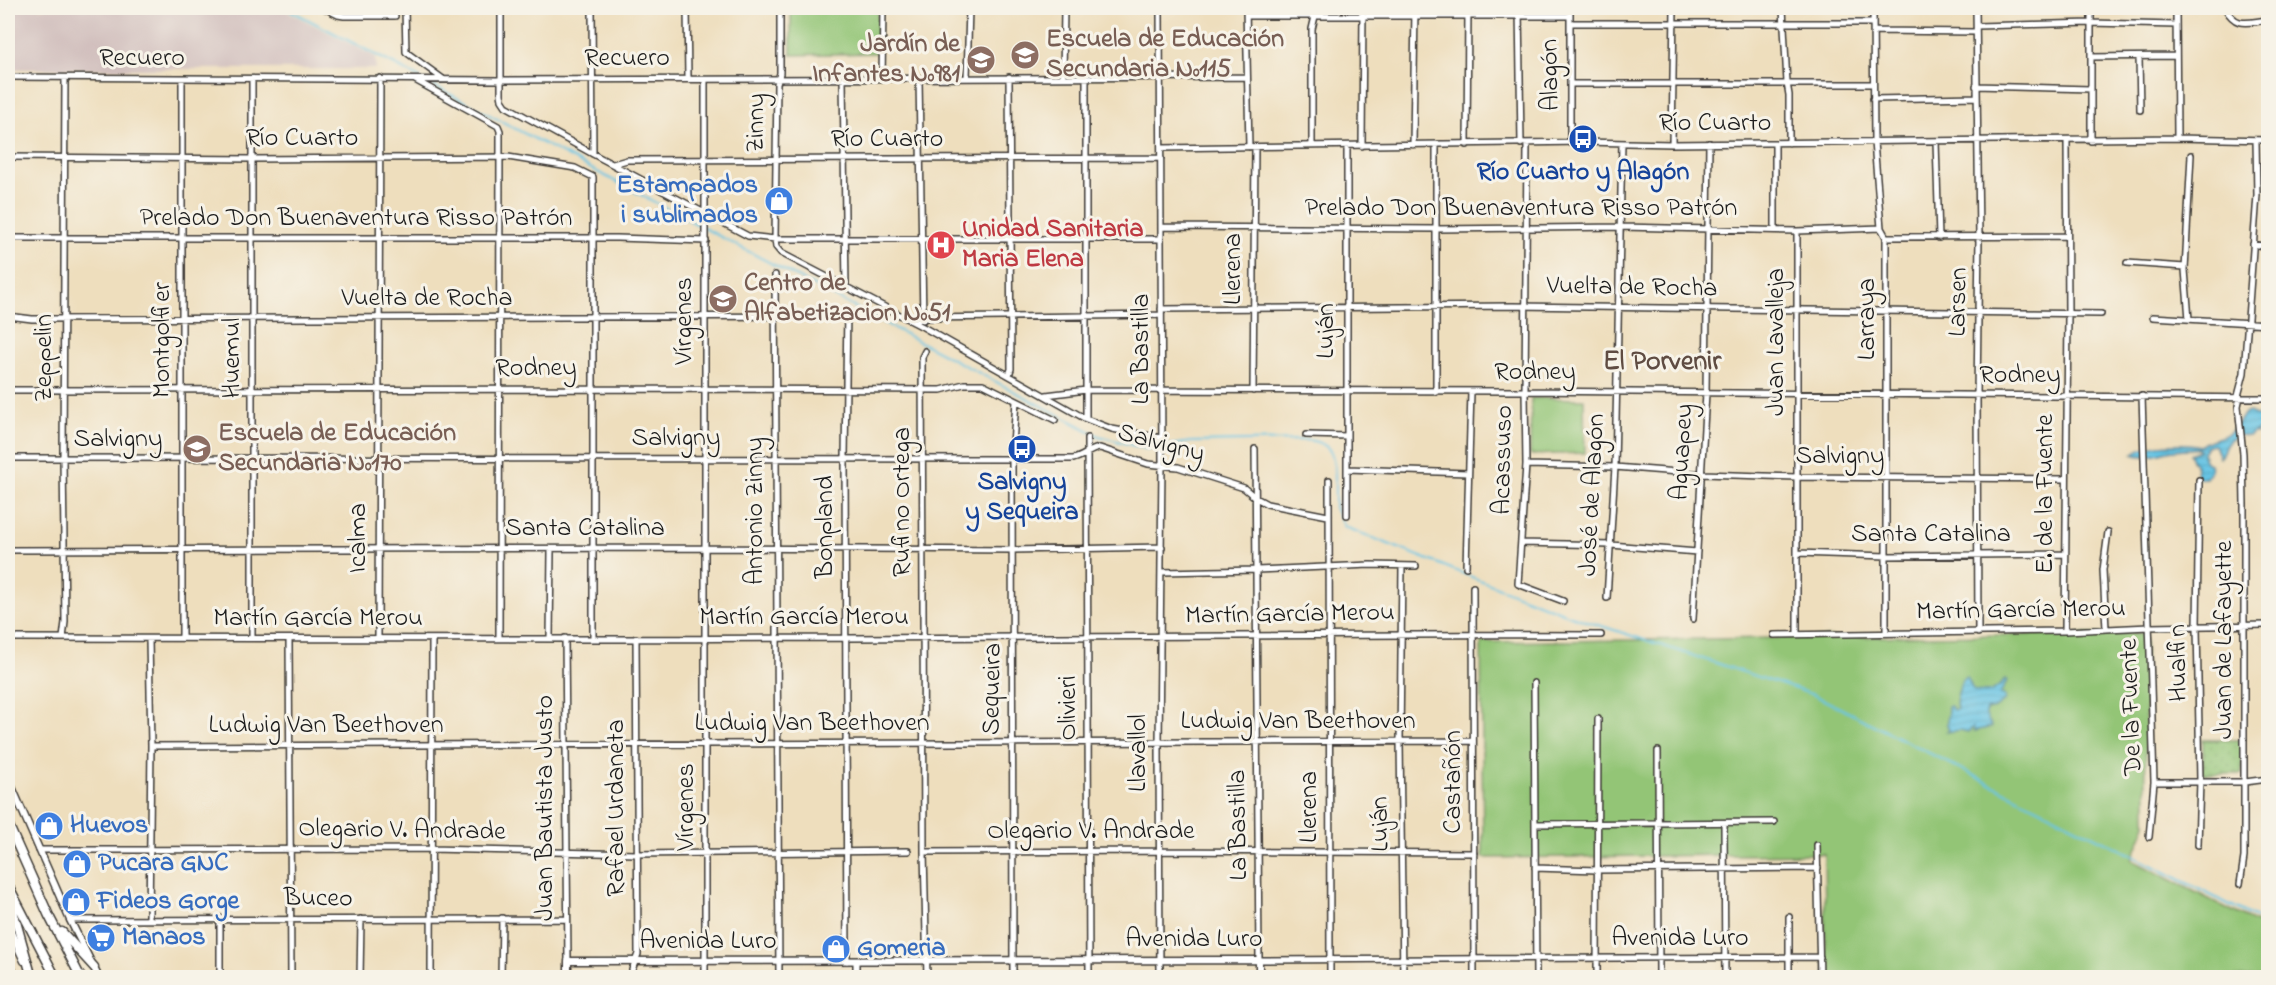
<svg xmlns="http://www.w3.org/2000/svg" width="2276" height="985" font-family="'Indie Flower',sans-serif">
<defs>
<pattern id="park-dots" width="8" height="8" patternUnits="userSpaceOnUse" patternTransform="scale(1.5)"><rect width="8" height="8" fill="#93c576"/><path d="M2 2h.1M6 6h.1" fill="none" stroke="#7ea966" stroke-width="1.8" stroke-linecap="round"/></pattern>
<pattern id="water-rules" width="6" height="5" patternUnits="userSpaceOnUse" patternTransform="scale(1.5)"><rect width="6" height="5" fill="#67c5e5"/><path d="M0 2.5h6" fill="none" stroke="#59a9c4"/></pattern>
</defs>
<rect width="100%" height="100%" fill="#f7f3e8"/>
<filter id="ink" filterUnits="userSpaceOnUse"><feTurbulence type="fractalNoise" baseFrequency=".0167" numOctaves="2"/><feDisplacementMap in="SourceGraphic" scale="12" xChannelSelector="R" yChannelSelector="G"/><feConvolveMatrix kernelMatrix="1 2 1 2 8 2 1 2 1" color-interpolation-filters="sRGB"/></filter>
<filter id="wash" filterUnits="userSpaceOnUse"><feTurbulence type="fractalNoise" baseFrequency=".008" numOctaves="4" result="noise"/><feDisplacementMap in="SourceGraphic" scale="24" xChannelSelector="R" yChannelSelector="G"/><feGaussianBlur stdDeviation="1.35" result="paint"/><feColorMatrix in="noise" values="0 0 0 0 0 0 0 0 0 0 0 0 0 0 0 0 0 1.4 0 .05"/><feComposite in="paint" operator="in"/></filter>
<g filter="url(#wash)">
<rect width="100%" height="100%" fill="#eedebd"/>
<path fill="#d1bfbd" d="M8 8H281L375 57 376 69H8Z"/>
<path fill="#93c576" stroke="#587049" stroke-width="1.5" d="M791 8H878L877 53 791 55Z
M1531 398 1584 399 1585 453 1530 455Z
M2145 633 2146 824 2132 860 2268 929V977H1826L1824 854 1483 858 1481 642Z"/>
<path fill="url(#park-dots)" stroke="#587049" stroke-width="1.5" d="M2203 740H2242V774H2203Z"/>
<path fill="url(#water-rules)" stroke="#427080" stroke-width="1.5" d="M2249 412 2268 420V429L2257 430 2256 434 2254 432 2248 436C2232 432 2226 443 2221 456L2219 457 2214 444 2208 445 2203 452 2204 456H2202L2205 462 2210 464 2211 470 2206 478H2199L2196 472 2197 467 2192 461 2190 454 2200 450 2198 448C2190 449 2182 449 2174 450 2160 451 2147 460 2133 454 2144 443 2184 442 2200 446 2210 437 2220 440 2230 432 2238 426 2239 415 2249 412Z
M1967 677 1973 690C1988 695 1996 691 2005 679L2007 681 2000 695H2004L2006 700 1995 708 1986 710 1985 714 1992 727 1974 731 1973 727 1968 732 1960 730 1947 732 1949 730 1947 725 1948 706H1951L1953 710 1957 709C1954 700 1960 687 1964 678Z"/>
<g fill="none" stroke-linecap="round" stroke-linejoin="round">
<path stroke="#67c5e5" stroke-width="2" d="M286 8 420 78
M425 81 1099 436 1146 449 1191 442 1308 440C1330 443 1334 452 1335 474
M1335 475V508L1345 527 1571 616 1814 695 2268 924"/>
</g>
</g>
<g filter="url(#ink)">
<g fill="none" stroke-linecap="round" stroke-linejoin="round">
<g stroke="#3c3934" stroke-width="8">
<path id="minor" d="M324 8 338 15 344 16H395
M405 8 406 52 443 79
M501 8V94L502 100 506 106 593 154 748 236 775 239H1161
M592 8 593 154
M687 8 688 78
M780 8V73L777 84 775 239 776 247 781 253 923 327 1086 419 1112 429 1161 438
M1160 8 1162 466 1159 743 1160 978
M1246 8 1249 147
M1519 8 1521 144
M1570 8V143
M1783 8 1787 83 1789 95V143
M1873 8 1874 142 1881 228 1886 237V633
M1976 8 1979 237 1977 396 1978 633
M2091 8V141
M2176 8 2177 138
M2225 8C2237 29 2247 22 2268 20
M1247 16H1569
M1570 23H1873
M1977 26 2091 23 2176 25
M1874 31 1976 32
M2091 57 2176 56
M2139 57 2140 110
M8 77 500 80 1247 77
M1009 77 1011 369 1009 375
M967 78 969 8
M1063 78 1064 8
M1086 78V419
M252 79V638
M843 79 846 287
M882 79 883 8
M919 79 923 320
M415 80 498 126 500 131 499 638
M705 80V978
M1571 84H1873
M1976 86 2091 89
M1873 99 1977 97
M1936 141 1939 238
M1527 144 1525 391 1526 465 1518 584 1563 601
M1672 144 1674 8
M1413 145 1415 8
M1436 145V392
M1467 145 1468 8
M1312 146V29L1317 8
M1362 146 1363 8
M1161 148 1583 142 1672 144 2177 138 2268 140
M8 157 253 159 508 157 575 168 593 177V638
M613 164 627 160 1161 158
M1161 227 1436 229 1622 227 1797 231 1881 228
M1775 229V143
M1886 237 2066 236
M8 238H617L706 241
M2253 244 2268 247
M2127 263 2185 267
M775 275 779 978
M1161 309 1512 306 2101 314
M8 316 32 319 847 316
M2153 317 2268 324
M2189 319 2185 270 2191 155
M913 322 924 318 1161 315
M925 351 922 357 924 852 927 978
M8 390 704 389 941 390 964 384H983L1055 420
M1253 391 1255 147
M1046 395 1086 390 1525 391 2268 398
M2142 396 2154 782 2149 837
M2238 396 2244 373 2257 195 2256 140
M1306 435 1347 436
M1087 438 1089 978
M1255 449 1259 960 1820 957
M8 458 1073 459C1083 457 1090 449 1100 448L1148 464 1178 467 1244 488 1256 498 1267 504 1328 516
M1526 465 1615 467 1703 474 1797 477 2065 479
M1347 469 1468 473
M1329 480 1330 978
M1347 515V146
M1521 543 1611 545 1697 552
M8 550 706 548 1013 550 1162 547
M1797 553 1887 556 2065 554
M1402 566 1400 741 1403 978
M1466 567 1471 392
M1162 572 1257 570 1370 565 1416 566
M1473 587 1474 978
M1607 598 1615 467 1622 143
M1693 619 1706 393 1709 143
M2106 629 2103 570 2108 532
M2065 631 2068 314 2067 140
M1797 634V231
M1774 635 2065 631 2149 627 2268 625
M8 638C288 638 568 640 848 638 1099 636 1350 634 1601 635
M63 638 65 622 63 459 65 78
M182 638V79
M550 638 551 550
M565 638 568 961
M149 639 151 746 149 919
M289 639 291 978
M378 639 380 78
M1534 683 1536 978
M151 746 1473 741
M1658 751 1659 978
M2154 782H2245L2268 779
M1724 823 1725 978
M1535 824 1774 822
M1817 845 1820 978
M2198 845 2200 781 2197 627 2199 480
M39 850 431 849 636 854 908 851
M924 852 1159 851 1474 853
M1535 868 1597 870 1818 868
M2240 884 2244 857V504L2243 454 2238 406 2240 397
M1789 917V978
M70 920 566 919
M847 961 845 458 847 309
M8 965 12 968 16 978
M220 978V918
M360 978 361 919
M431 978 432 639
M501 978 502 918
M632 978V970L638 954 636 638
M856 978V961
M1013 978 1012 459 1016 401
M1597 978 1598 719"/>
</g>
<g stroke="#3c3934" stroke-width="9">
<path id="tertiary" d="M8 778 70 920 99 978
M8 926 24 961
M568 978V961L1259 960V978"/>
</g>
<g stroke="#3c3934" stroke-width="11">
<path id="trunk" d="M8 824 49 916 81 978
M8 885 56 978
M8 893 32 978
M62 932 94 967"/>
</g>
<use href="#minor" stroke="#fff" stroke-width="5"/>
<use href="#tertiary" stroke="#fff" stroke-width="6"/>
<use href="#trunk" stroke="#fff" stroke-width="8"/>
</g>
</g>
<defs>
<g id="school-disc" transform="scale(1.5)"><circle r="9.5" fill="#8d6e63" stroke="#f7f3e8"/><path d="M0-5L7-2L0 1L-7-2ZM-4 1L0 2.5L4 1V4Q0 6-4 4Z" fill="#fff"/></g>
<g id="bus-disc" transform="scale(1.5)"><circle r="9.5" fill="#1a4fb4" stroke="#f7f3e8"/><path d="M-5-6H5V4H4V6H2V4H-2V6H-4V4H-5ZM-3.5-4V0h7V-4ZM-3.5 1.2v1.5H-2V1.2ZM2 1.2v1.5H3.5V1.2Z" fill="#fff"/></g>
<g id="shop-disc" transform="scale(1.5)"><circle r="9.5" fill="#3f7fe0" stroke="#f7f3e8"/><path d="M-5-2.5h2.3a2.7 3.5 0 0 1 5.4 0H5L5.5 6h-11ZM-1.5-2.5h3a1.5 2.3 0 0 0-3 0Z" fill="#fff"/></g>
<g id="hospital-disc" transform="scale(1.5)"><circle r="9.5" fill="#e0444e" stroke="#f7f3e8"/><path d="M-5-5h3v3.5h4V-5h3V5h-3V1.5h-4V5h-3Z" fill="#fff"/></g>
<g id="supermarket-disc" transform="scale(1.5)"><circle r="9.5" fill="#3f7fe0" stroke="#f7f3e8"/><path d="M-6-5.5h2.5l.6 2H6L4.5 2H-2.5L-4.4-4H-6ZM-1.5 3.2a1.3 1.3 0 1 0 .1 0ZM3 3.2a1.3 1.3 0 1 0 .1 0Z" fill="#fff"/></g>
</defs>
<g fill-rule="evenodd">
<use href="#school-disc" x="1025" y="55"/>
<use href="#school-disc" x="981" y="60"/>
<use href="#bus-disc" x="1583" y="139"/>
<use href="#shop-disc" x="779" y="201"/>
<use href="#hospital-disc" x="941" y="245"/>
<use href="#school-disc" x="723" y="299"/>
<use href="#school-disc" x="197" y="449"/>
<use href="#bus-disc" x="1022" y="449"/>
<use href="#shop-disc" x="49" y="826"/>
<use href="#shop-disc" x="77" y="864"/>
<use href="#shop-disc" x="76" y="902"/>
<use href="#supermarket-disc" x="101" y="938"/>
<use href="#shop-disc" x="836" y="949"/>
</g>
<g text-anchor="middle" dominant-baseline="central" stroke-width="6" stroke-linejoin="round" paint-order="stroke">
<g font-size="26" font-weight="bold" fill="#785e54" stroke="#f7f3e8" text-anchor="start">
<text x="1046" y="40">Escuela de Educación<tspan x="1046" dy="30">Secundaria Nº115</tspan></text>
<text x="960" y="45" text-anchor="end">Jardín de<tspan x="960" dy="30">Infantes Nº981</tspan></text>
<text x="744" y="284">Centro de<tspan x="744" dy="30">Alfabetizacion Nº51</tspan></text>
<text x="218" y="434">Escuela de Educación<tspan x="218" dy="30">Secundaria Nº170</tspan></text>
</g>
<g font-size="26" fill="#1c1c1c" stroke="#f7f3e8">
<text x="142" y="59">Recuero</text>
<text x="627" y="59">Recuero</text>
<text transform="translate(1551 75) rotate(-91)">Alagón</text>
<text transform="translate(757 123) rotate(-89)">Zinny</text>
<text x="1715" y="124">Río Cuarto</text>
<text x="302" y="139">Río Cuarto</text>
<text x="887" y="140">Río Cuarto</text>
<text x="1521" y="209">Prelado Don Buenaventura Risso Patrón</text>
<text x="356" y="219">Prelado Don Buenaventura Risso Patrón</text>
<text transform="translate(1234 269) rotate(-90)">Llerena</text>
<text transform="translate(1632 288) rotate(1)">Vuelta de Rocha</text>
<text x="427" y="299">Vuelta de Rocha</text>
<text transform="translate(1959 302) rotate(-89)">Larsen</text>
<text transform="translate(1868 319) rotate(-90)">Larraya</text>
<text transform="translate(685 321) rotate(-90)">Vírgenes</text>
<text transform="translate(1327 331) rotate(-90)">Luján</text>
<text transform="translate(163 340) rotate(-90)">Montgolfier</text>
<text transform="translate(1777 342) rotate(-90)">Juan Lavalleja</text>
<text transform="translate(1142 349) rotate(-90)">La Bastilla</text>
<text transform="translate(45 358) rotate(-90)">Zeppelin</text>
<text transform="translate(233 358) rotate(-90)">Huemul</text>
<text x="536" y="369">Rodney</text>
<text x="1535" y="373">Rodney</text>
<text x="2020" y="376">Rodney</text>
<text x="676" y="439">Salvigny</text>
<text x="118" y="440">Salvigny</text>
<text transform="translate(1161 444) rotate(15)">Salvigny</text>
<text transform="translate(1683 452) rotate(-87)">Aguapey</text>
<text x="1840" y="457">Salvigny</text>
<text transform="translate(1504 460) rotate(-89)">Acassuso</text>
<text transform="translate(2046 494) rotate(-90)">E. de la Fuente</text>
<text transform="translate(1593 495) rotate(-87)">José de Alagón</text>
<text transform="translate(903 502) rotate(-90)">Rufino Ortega</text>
<text transform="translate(756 511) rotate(-90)">Antonio Zinny</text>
<text transform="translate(826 527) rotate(-90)">Bonpland</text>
<text x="585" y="529">Santa Catalina</text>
<text x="1931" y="535">Santa Catalina</text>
<text transform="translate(359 538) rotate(-90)">Icalma</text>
<text transform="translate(2021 611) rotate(-1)">Martín García Merou</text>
<text transform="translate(1290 615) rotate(-1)">Martín García Merou</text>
<text x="804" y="618">Martín García Merou</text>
<text x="318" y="619">Martín García Merou</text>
<text transform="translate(2225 640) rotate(-90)">Juan de Lafayette</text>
<text transform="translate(2179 663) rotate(-91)">Hualfin</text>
<text transform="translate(993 689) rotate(-89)">Sequeira</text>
<text transform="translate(2132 707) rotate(-92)">De la Fuente</text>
<text transform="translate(1069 708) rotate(-90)">Olivieri</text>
<text x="1298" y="722">Ludwig Van Beethoven</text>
<text x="812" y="724">Ludwig Van Beethoven</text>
<text x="326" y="726">Ludwig Van Beethoven</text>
<text transform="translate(1139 753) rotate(-90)">Llavallol</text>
<text transform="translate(1454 782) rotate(-90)">Castañón</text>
<text transform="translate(687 807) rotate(-90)">Vírgenes</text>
<text transform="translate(1310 807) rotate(-90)">Llerena</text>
<text transform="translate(546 808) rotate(-90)">Juan Bautista Justo</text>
<text transform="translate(617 808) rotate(-90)">Rafael Urdaneta</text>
<text transform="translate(1381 824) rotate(-91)">Luján</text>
<text transform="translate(1239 825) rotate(-91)">La Bastilla</text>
<text transform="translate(402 831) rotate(1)">Olegario V. Andrade</text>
<text x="1091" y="832">Olegario V. Andrade</text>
<text transform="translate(318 899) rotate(1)">Buceo</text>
<text x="1680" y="939">Avenida Luro</text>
<text x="1194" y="940">Avenida Luro</text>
<text x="708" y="942">Avenida Luro</text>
</g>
<g font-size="26" font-weight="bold" fill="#164399" stroke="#f7f3e8">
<text x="1583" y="173">Río Cuarto y Alagón</text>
<text x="1022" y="483">Salvigny<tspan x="1022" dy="30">y Sequeira</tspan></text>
</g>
<g font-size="26" font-weight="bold" fill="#366cbe" stroke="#f7f3e8" text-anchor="start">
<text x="758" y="186" text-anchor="end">Estampados<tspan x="758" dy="30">i sublimados</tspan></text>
<text x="70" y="826">Huevos</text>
<text x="98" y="864">Pucara GNC</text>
<text x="97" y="902">Fideos Gorge</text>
<text x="122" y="938">Manaos</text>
<text x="857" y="949">Gomeria</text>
</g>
<g font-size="26" font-weight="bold" fill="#be3a42" stroke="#f7f3e8" text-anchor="start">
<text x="962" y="230">Unidad Sanitaria<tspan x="962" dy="30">Maria Elena</tspan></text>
</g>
<g font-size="28" font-weight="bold" fill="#5f4c42" stroke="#f7f3e8">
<text x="1662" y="362">El Porvenir</text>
</g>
</g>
<rect width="2276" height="985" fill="none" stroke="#f7f3e8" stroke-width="30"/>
</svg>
